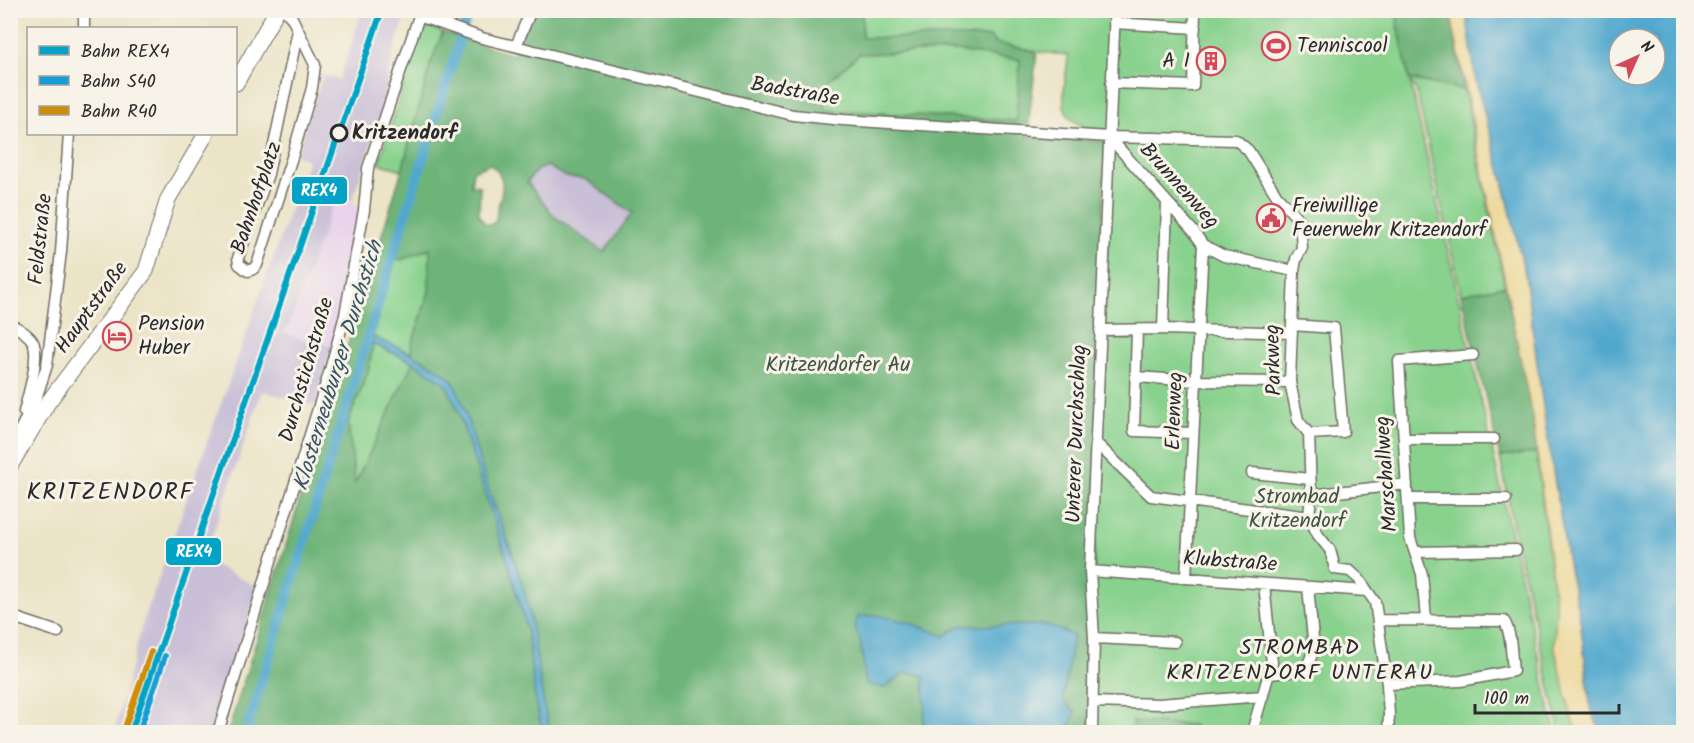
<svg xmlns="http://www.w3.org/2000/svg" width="1694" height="743" font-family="Kalam,sans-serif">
<rect width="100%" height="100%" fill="#f7f3e8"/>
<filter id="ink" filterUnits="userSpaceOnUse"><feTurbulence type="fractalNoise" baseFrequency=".0167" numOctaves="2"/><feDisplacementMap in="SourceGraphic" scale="12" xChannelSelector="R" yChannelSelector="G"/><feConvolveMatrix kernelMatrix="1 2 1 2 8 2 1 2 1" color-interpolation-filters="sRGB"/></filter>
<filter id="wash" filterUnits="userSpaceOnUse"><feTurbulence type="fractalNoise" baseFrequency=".008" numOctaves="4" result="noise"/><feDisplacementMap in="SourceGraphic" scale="24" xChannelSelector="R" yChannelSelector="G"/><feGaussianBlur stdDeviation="1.35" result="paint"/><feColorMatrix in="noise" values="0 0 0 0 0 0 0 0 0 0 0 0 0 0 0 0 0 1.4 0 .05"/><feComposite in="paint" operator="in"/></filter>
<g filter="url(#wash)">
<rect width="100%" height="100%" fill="#ece4c7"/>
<path fill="#e9d2ed" d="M336 196 352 201 359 209 332 346 312 341 311 343 282 332 288 327Z"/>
<path fill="#c9bfd7" d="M362 11H396V12L406 17 395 46 388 75 387 98 352 200 336 196 288 327 282 332 311 343 312 341 332 346 315 406 262 391 204 560 258 587 212 732H114L143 622 308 160 296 155 323 75 339 80Z
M547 166 566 177 585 179 632 213 604 252 554 216 527 182 537 170Z"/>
<path fill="#89d28e" stroke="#5a7e5c" stroke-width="1.5" d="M862 11H1399L1397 20 1409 79 1464 90 1505 286 1461 294 1416 89 1410 81 1555 732H1192L1193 725 1132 722 1131 732H1094L1093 572 1112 135C1095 131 1065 125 1064 103 1062 87 1068 70 1068 55L1037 52 995 43 990 37 862 38Z
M430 27 443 32 431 63 402 170 379 163 398 103 410 55 418 32Z
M957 51 1020 60 1017 121 825 110 828 82 859 54Z
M431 248 429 292 412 344 411 353 373 337 394 257 401 260Z
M373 344 413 362 355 485 348 423 368 372Z
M1536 453 1556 610 1554 646 1573 722 1581 732H1560L1518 550 1500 457Z"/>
<path fill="#6eb479" stroke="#4c7052" stroke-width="1.5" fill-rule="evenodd" d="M530 11H862V38L990 37 995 43 1037 52 1027 136 1105 141 1090 732H1068L1075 712 1063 700 1073 635 1047 625 959 626 944 636 911 623 855 628 884 688 905 673 924 675 925 710 922 732H550L544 706 527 603 513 554 488 489 451 379 411 353 412 344 429 292 430 248 401 260 394 258 371 340 373 344 368 372 348 422 355 483 413 362 446 384 457 408 509 566 527 631 536 706 543 732H228L402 170 431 62 443 32 513 55ZM957 51 1020 60 1016 121 825 110 828 82 859 54ZM490 164C514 183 496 198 496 221L492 224H485L479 215 480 186 471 185 473 171ZM547 166 566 177 585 179 632 213 604 252 554 216 527 182 537 170Z
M1399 11H1450L1464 90 1409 79 1397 20Z
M1505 286 1533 420 1536 453 1500 457 1461 294Z
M1132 722 1194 725 1192 732H1131Z"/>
<path fill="#eeda9e" stroke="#8c8264" stroke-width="1.5" d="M1450 11H1466L1476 82 1504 184 1525 274 1546 428 1569 569 1580 618 1591 711 1601 732H1581L1573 722 1554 646 1556 610 1533 420Z"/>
<path fill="#51a8ce" stroke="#3e6a7c" stroke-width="1.5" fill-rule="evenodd" d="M1466 11H1683V732H1601L1591 711 1580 618 1569 569 1546 428 1525 274 1504 184 1476 82ZM1619 39H1655V75H1619Z
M373 337C399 348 428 359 450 378 462 389 477 453 483 472 496 516 516 557 527 602 537 645 539 690 550 732H543L536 706 527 631 509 566 457 408 446 384 413 362 373 344 371 340Z
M877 615 911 623 944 636 959 626 1047 625 1073 635 1063 700 1075 712 1068 732H922L925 710 924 675 905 673 884 688 866 684 860 639 855 628 858 617Z"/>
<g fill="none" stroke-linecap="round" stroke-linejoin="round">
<path stroke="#51a8ce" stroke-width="10" d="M246 732 469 10"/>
</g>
</g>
<g filter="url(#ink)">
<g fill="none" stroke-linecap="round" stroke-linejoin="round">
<g stroke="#6f6c62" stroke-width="13">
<path id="minor" d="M285 10 292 18 315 65 312 88 293 154 257 265 253 269 248 271 239 264 238 258 268 174 298 30
M419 16 482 38 793 115 843 120 1109 137 1236 140 1248 150 1277 196 1300 221 1302 248 1296 259 1294 271 1290 382 1298 420 1309 434 1311 495 1309 517
M1114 23 1195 28
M84 28V10
M516 46 531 10
M1111 83 1193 86 1195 10
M1109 137 1194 232 1203 245 1224 256 1294 271
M10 324C18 328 29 334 33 342 40 358 28 395 24 412
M1292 325 1334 328 1343 432 1309 434
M1163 329 1167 202
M1100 330 1163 329 1292 333
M1137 330 1134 431 1193 433
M1136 377 1196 381 1290 382
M1405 439H1494
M1096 443 1151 496 1309 517 1318 535 1330 550 1335 569 1350 571 1359 579 1375 602 1387 684 1389 715 1388 732
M10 449 36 399 47 365 61 252 69 134
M1252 473 1310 479
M1311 495 1407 484
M1409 499H1506
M1416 552 1516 550
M1090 571 1367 591
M1186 578 1203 245
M10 616 58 632
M1426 619 1422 574 1410 538 1399 361 1473 355
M1379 620 1504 621C1512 633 1511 656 1513 671L1461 681 1387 684
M1094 638 1175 642
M1270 674 1306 670 1314 649 1308 587
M1093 702 1159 704 1263 696
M218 732 330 370 345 315 364 210 368 168 421 10
M1092 732 1094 638 1090 571 1115 10
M1252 732 1272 663 1264 584"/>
</g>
<g stroke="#6f6c62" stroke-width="17">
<path id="secondary" d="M236 83 277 10
M10 466 49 401 146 271 168 199 206 134"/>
</g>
<use href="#minor" stroke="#fff" stroke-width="10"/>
<use href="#secondary" stroke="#fff" stroke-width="15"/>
<g stroke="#f7f3e8" stroke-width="10">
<path id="rail-1" d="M131 732 382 10"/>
</g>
<g stroke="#f7f3e8" stroke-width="10">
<path id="rail-2" d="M139 732 165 656"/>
</g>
<g stroke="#f7f3e8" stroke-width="10">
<path id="rail-3" d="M124 730 151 652"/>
</g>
<use href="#rail-1" stroke="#02a3c6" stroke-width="6"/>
<use href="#rail-2" stroke="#159dd9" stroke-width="6"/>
<use href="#rail-3" stroke="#ce8d09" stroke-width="6"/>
</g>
</g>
<defs>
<g id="stadium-ring" transform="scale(1.5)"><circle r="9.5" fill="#f7f3e8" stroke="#d1495b" stroke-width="1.5"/><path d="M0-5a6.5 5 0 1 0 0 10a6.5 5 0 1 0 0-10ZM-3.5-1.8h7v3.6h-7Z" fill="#d1495b"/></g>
<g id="building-ring" transform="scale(1.5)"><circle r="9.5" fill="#f7f3e8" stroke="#d1495b" stroke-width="1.5"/><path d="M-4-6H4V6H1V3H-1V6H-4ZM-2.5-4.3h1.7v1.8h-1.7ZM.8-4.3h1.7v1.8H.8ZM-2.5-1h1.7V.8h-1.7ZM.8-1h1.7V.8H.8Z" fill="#d1495b"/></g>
<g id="civic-ring" transform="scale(1.5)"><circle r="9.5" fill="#f7f3e8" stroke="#d1495b" stroke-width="1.5"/><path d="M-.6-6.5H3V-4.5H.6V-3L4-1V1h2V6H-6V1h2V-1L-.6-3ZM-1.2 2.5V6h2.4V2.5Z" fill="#d1495b"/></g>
<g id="hotel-ring" transform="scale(1.5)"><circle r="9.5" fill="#f7f3e8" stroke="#d1495b" stroke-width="1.5"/><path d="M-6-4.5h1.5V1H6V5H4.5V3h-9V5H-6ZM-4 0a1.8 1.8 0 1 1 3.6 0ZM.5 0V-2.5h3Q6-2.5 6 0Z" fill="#d1495b"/></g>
</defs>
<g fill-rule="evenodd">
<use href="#stadium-ring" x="1276" y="46"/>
<use href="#building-ring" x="1211" y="61"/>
<use href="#civic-ring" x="1271" y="218"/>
<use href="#hotel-ring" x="117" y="336"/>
</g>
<circle fill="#f7f3e8" stroke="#2b2b2b" stroke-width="3" cx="339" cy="133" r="8"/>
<g text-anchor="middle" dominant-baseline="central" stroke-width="6" stroke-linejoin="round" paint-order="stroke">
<g font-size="21" fill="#2b2b2b" stroke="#f7f3e8" text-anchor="start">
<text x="1297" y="46">Tenniscool</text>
<text x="1190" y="61" text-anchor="end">A I</text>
<text x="1292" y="206">Freiwillige<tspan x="1292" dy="24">Feuerwehr Kritzendorf</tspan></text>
<text x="138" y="324">Pension<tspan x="138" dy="24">Huber</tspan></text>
</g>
<g font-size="21" fill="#2b2b2b" stroke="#f7f3e8">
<text transform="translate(795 92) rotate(10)">Badstraße</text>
<text transform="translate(1179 186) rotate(48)">Brunnenweg</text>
<text transform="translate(257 198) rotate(-71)">Bahnhofplatz</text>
<text transform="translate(41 239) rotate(-84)">Feldstraße</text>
<text transform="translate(92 308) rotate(-54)">Hauptstraße</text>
<text transform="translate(1274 360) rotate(-92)">Parkweg</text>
<text transform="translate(307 370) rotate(-74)">Durchstichstraße</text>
<text transform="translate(1175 411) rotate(-88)">Erlenweg</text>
<text transform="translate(1077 434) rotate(-88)">Unterer Durchschlag</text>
<text transform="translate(1387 474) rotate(-94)">Marschallweg</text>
<text transform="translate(1230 562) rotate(4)">Klubstraße</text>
</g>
<g font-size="21" font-weight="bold" fill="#2b2b2b" stroke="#f7f3e8" text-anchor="start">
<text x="352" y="133">Kritzendorf</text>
</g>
<g font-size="21" fill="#425544" stroke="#f7f3e8">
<text x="838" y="365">Kritzendorfer Au</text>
<text x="1297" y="497">Strombad<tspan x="1297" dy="24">Kritzendorf</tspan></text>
</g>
<g font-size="22" font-style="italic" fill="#385764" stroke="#f7f3e8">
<text transform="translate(339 366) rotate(-73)">Klosterneuburger Durchstich</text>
</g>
<g font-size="22" letter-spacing="1.5" fill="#2b2b2b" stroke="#f7f3e8">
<text x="1300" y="648">STROMBAD<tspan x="1300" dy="25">KRITZENDORF UNTERAU</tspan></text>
</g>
<g font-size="24" letter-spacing="1.5" fill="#2b2b2b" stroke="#f7f3e8">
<text x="110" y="492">KRITZENDORF</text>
</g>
</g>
<g stroke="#f7f3e8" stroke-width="2">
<rect x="291" y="176" width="57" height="29" rx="6" fill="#02a3c6"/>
<rect x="165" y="537" width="57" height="29" rx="6" fill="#02a3c6"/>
</g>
<g font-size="16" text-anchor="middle" font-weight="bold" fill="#fff">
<text x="319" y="196">REX4</text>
<text x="194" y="557">REX4</text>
</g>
<rect width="1694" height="743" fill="none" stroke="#f7f3e8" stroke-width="36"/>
<rect x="27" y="27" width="210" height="108" fill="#f7f3e8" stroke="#a5a39c" stroke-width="1.5"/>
<rect x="39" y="46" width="30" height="9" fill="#02a3c6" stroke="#a5a39c" stroke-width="1.5"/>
<text x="81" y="57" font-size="18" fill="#2b2b2b">Bahn REX4</text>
<rect x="39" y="76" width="30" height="9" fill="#159dd9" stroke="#a5a39c" stroke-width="1.5"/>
<text x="81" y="87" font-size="18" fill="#2b2b2b">Bahn S40</text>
<rect x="39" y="106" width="30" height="9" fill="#ce8d09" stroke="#a5a39c" stroke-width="1.5"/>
<text x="81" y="117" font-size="18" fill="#2b2b2b">Bahn R40</text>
<g transform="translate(1637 57) rotate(45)"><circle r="28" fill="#f7f3e8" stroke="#a5a39c" stroke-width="1.5"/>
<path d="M0-4.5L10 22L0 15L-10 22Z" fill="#d1495b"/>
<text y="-9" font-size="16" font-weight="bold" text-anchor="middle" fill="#2b2b2b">N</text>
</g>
<path d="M1475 704v9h144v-9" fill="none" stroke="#2b2b2b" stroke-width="3"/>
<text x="1484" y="704" font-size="18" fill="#2b2b2b" stroke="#f7f3e8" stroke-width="4.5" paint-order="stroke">100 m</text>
</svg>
